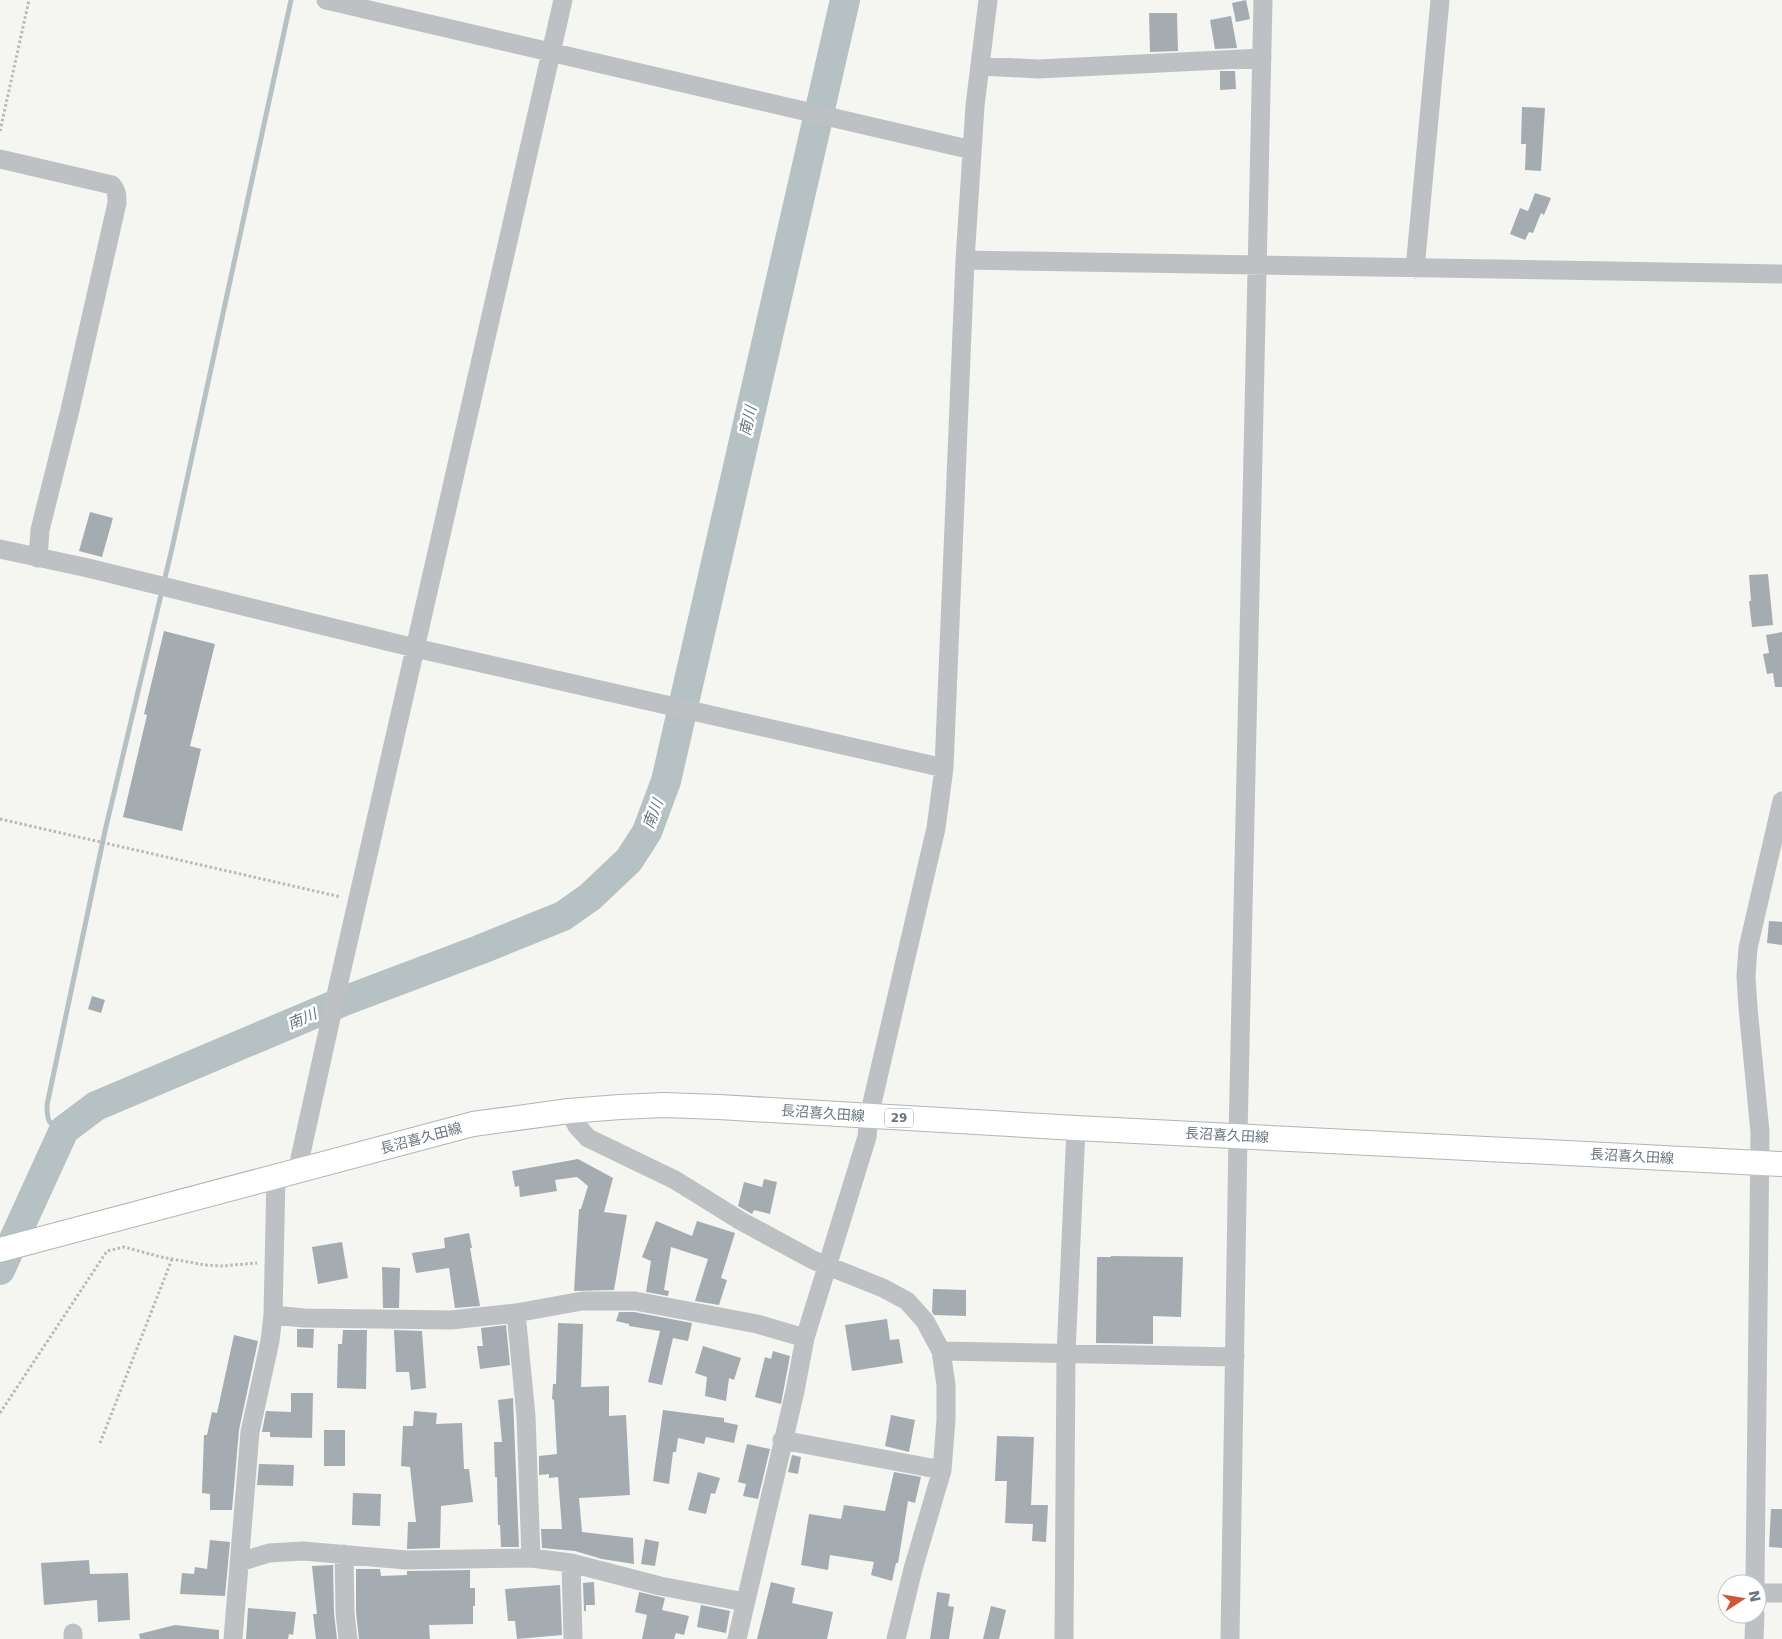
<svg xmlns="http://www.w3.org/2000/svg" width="1782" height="1639" font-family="'DejaVu Sans','Noto Sans JP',sans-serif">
<rect width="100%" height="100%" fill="#f5f5f2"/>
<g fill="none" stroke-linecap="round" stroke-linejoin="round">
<path stroke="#b6c1c4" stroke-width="5" d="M64 1130C48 1124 47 1122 47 1105L105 831 173 544 291 0"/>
<path stroke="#b6c1c4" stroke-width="30" d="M0 1270 64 1130 96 1106 344 1001 479 950 563 916 590 897 629 860 647 832 666 781 845 0"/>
</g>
<path fill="#a5acb1" d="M1246 0 1250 19 1236 22 1232 3Z
M1149 13H1177L1178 51 1150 52Z
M1231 16 1237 48 1215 49 1210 20Z
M1220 71H1235L1236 89 1220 90Z
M1522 107 1545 108 1541 171 1525 170 1526 144H1521Z
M1535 193 1551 198 1544 215 1541 213 1533 233 1529 232 1525 240 1510 234 1520 208 1528 211Z
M90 512 113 518 102 557 79 551Z
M1768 574 1773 625 1752 627 1749 601H1751L1749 575Z
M164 631 215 644 190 746 201 749 182 831 123 817 147 715 144 714Z
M1782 632V687H1775L1773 673 1767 674 1763 654 1769 653 1766 635Z
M1769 921 1782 922V945L1767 943Z
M92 996 105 1000 101 1013 88 1009Z
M578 1159 613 1178 604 1212 627 1215 614 1290 574 1291 579 1209H581L588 1186 577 1177 555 1180 557 1191 520 1197 519 1186 515 1187 512 1171Z
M764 1179 777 1182 770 1214 754 1210 752 1214 738 1206 744 1182 762 1187Z
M656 1221 692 1236 697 1221 735 1233 721 1278 727 1280 719 1305 695 1301 708 1259 671 1247 664 1290 669 1291 668 1296 646 1292 651 1261 642 1257Z
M469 1233 472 1248H470L480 1306 455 1308 449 1268 416 1273 412 1253 445 1248 444 1238Z
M342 1242 348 1278 318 1284 312 1247Z
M1111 1256 1183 1257 1181 1317 1153 1316V1344L1096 1343 1097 1257H1111Z
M382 1267 400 1268 399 1308H383Z
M933 1289 966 1290V1316L934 1315 932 1312Z
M619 1312H634L692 1323 688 1341 673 1338 662 1385 648 1382 660 1331 629 1326V1324L616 1321Z
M887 1319 890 1340 899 1339 903 1363 852 1371 845 1325Z
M558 1323 583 1324 581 1387 609 1386V1416L626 1415 630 1495 579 1498 582 1532 633 1538 634 1564 602 1559 575 1551 542 1548 541 1529H562L558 1477 549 1478V1474L539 1475V1456L557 1454 554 1400 552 1399 553 1384H556Z
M506 1325 510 1365 480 1369 477 1346H483L481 1328Z
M297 1329H314L313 1348 297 1347Z
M343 1330H367L366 1389 337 1388 338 1344H342Z
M394 1330 422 1331 426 1388 411 1390 409 1372H396Z
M234 1335 258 1341 239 1430 232 1510H210V1494L202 1493 204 1435H207L212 1412 217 1413Z
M703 1346 741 1358 734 1380 729 1378 726 1401 705 1396 707 1377 695 1373Z
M773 1351 790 1356 781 1404 755 1397 765 1357 771 1359Z
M291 1393H313L312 1438 270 1437V1432H262L266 1411 291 1412Z
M513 1398 519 1547H501L500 1525H498L497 1477H495L494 1442H502L498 1400Z
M663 1410 724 1418V1422L738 1425 734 1443 706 1437 704 1444 678 1438 676 1452H673L669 1484 653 1481Z
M414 1411 437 1413 436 1424 462 1423 464 1469H469L473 1502 441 1506 440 1548 407 1549 408 1522H416L410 1467 401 1466 403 1426H413Z
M891 1415 915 1420 909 1452 885 1446Z
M324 1430H345V1466H324Z
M997 1436 1034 1437 1031 1505H1048L1046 1542 1032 1541 1033 1524 1005 1523 1007 1481H995Z
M747 1444 770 1449 758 1499 743 1496 746 1484 738 1482Z
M792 1455 801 1457 798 1474 788 1472Z
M259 1464 294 1465 293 1486 257 1485Z
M698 1472 720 1478 715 1494 711 1493 706 1514 688 1510Z
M894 1472 921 1477 915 1503 908 1501 898 1563H896L892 1581 871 1575 874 1562 830 1555 828 1570 801 1565 809 1514 841 1519 844 1505 885 1511Z
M353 1493 381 1494 380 1526 352 1525Z
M1771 1509H1782V1548L1769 1547Z
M645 1539 659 1542 655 1566 641 1564Z
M210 1540 230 1542 225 1596 180 1594 182 1573 194 1574 195 1567 207 1569Z
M89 1560 90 1574 128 1573 130 1620 98 1622 97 1600 44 1605 41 1563Z
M333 1565 334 1613 337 1639H316L313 1614H317L312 1566Z
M356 1569H380L381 1576 407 1575V1571L470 1570V1588H475V1606H473V1624L429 1625 430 1639H359L356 1612Z
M594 1582 595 1605H586V1611H584L583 1583Z
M771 1582 795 1588 792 1603 833 1612 827 1639H757Z
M560 1585 562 1635 517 1639 515 1621H508L505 1589Z
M639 1592 665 1598 662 1610 689 1616 684 1635 676 1633 674 1639H642L647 1615 635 1612Z
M937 1592 950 1594 948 1606 954 1607 949 1639H930Z
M701 1605 730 1611 726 1633 697 1627Z
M991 1606 1006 1610 999 1639H983Z
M248 1608 296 1612 293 1635 289 1634 288 1639H246Z
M175 1625 219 1630V1639H140L139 1634Z"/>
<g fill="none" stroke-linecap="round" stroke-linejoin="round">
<g stroke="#b0b5b8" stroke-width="26">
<path id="major" d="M0 1250 473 1124 569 1111 620 1107 664 1105 719 1107 1076 1128 1782 1164"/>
</g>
<path stroke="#b7babc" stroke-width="3" stroke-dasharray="2.5 2.5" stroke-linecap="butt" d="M0 131 29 0
M0 819 341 897
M0 1413 107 1251 124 1247 161 1257 205 1265 221 1266 257 1263
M100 1443 172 1259"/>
<path stroke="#bdc1c4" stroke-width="19" d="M326 0 972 150
M980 66 1038 69 1262 58
M0 159 112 185C117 191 117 196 117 203L70 410 40 530 38 558
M965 260 1782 274
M1415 269 1440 0
M0 549 88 568 415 648 944 768
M569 1111 577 1126 588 1138 675 1180 741 1221 813 1260 883 1288 907 1301 925 1321 941 1351 946 1385V1420L942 1470 913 1569 896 1639
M301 1170 300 1158 336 995 563 0
M516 1313 526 1416 531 1558
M273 1315 304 1318 451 1320 516 1313 582 1301H635L757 1324 805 1338
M941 1351 1235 1357
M782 1440 942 1470
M344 1554 345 1613 348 1639
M240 1562 269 1553 303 1551 406 1560 531 1558 571 1563 660 1586 745 1602
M571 1563 573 1639
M1755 1584 1760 1132 1748 1008 1746 976 1748 948 1782 801
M1757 1593H1782
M73 1639V1633
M233 1639 250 1432 270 1341 273 1315 276 1176
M737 1639 795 1391 805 1338 867 1137 869 1116 936 828 944 768 965 260 975 106 988 0
M1064 1639 1066 1354 1076 1128
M1230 1639 1238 1136 1263 0
M1754 1639 1755 1614"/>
<use href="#major" stroke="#fff" stroke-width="24"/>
</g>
<g text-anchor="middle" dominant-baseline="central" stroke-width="5" stroke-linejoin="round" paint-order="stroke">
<rect fill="#fff" stroke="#959fa6" stroke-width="1" x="885" y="1108.5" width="28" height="19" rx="4"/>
<g font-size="12" font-weight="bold" fill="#677680">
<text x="899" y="1118">29</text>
</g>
<g font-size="14" fill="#677680" stroke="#fff">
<text transform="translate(823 1113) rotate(4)">長沼喜久田線</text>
<text transform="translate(1227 1135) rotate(3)">長沼喜久田線</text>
<text transform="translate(421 1138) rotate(-15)">長沼喜久田線</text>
<text transform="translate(1632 1156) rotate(3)">長沼喜久田線</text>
</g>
<g font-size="15" font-style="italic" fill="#63777d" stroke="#fff">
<text transform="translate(748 421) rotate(-77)">南川</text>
<text transform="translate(653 814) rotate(-69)">南川</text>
<text transform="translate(302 1019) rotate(-23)">南川</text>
</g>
</g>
<g transform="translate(1742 1599) rotate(78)"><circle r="24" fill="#ffffff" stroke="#c2c8cc"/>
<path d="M0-4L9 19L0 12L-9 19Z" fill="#d25535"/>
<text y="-8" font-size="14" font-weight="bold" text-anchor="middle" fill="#677680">N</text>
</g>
</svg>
